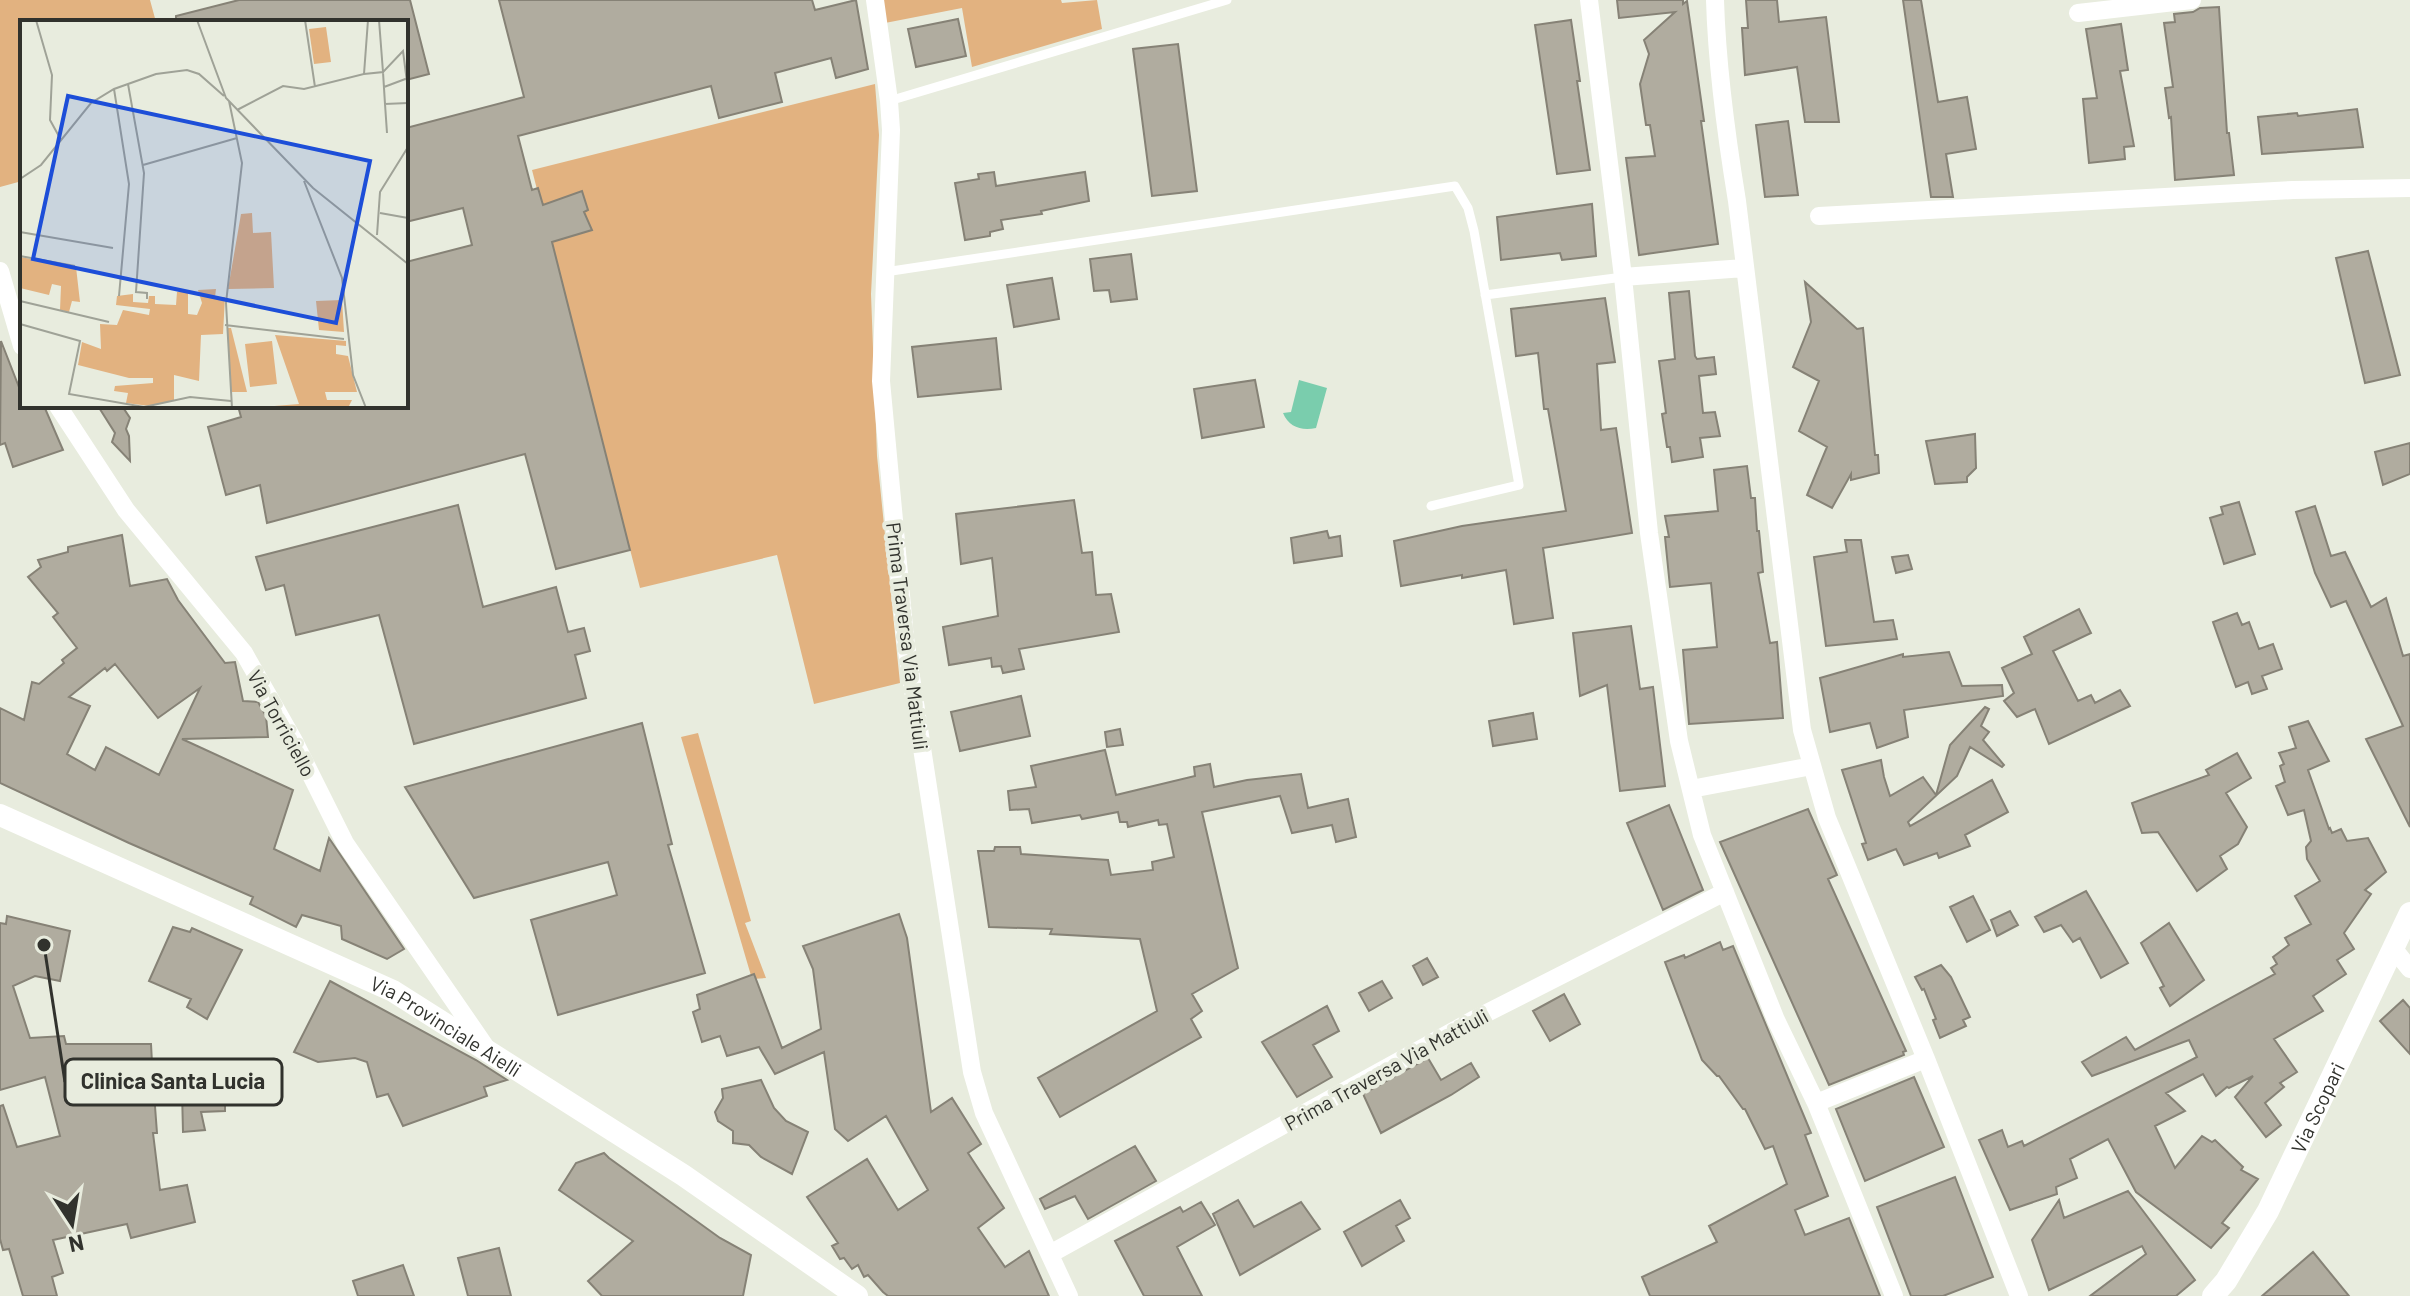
<svg xmlns="http://www.w3.org/2000/svg" width="2410" height="1296" font-family="Barlow,sans-serif">
<rect width="100%" height="100%" fill="#e8ecde"/>
<path fill="#e2b280" d="M0 0H150L156 22H22V181L0 187Z
M882 0H1061L1062 3 1097 0 1102 29 972 67 962 8 885 23Z
M875 84 879 135 871 294 877 456 900 683 814 704 777 555 640 588 532 170Z
M698 733 751 921 745 923 766 978 752 979 681 737Z"/>
<path fill="#7acdad" d="M1299 380 1327 388 1316 428C1301 431 1289 427 1283 413L1291 412Z"/>
<path fill="#b0ac9f" stroke="#868276" stroke-width="2" fill-rule="evenodd" d="M239 0H410L429 74 406 80V22H176V16Z
M499 0H812L815 10 856 0 868 69 836 78 831 58 775 73 782 102 719 118 711 86 518 136 532 190 538 188 543 205 582 191 588 210 584 212 592 230 552 242 630 550 556 569 525 454 267 523 260 485 226 495 208 427 241 417 238 406H406V262L472 245 463 208 406 222V128L524 97Z
M1617 0H1683V4L1687 1 1704 121H1701L1718 244 1639 255 1626 158 1655 156 1650 125H1646L1640 84 1649 54 1644 40 1675 12 1619 18Z
M1746 0H1777L1779 22 1826 17 1839 122H1805L1797 67 1745 75 1742 28H1748Z
M1903 0H1921L1938 102 1967 97 1976 149 1946 154 1953 197H1931Z
M2219 7 2227 133H2229L2234 175 2175 180 2171 117 2169 118 2165 88 2173 87 2164 23 2175 22 2174 14 2193 12 2200 8Z
M958 19 966 56 916 67 908 29Z
M1571 20 1580 81H1577L1590 170 1557 174 1535 25Z
M2121 24 2128 70 2120 71 2134 146 2124 147 2125 159 2089 163 2083 99 2097 98 2086 29Z
M1178 44 1197 191 1152 196 1133 49Z
M2357 109 2363 147 2262 154 2258 117 2297 113 2298 116Z
M1788 121 1798 195 1765 197 1756 125Z
M994 172 996 186 1085 172 1089 201 1041 211 1042 214 1001 220 1003 229 990 232V236L965 240 955 183 979 179 978 174Z
M1592 204 1596 256 1562 260 1560 253 1501 260 1497 217Z
M2368 251 2400 375 2365 383 2336 258Z
M1131 254 1137 299 1111 302 1109 290 1094 291 1090 259Z
M1052 278 1059 319 1014 327 1007 285Z
M1805 282 1857 329 1863 328 1875 455H1878L1879 473 1851 480V474L1832 508 1807 495 1827 447 1799 431 1819 381 1793 367 1811 322Z
M1689 291 1695 356 1697 359 1714 357 1716 374 1699 376 1703 413 1715 412 1720 436 1700 438 1703 457 1672 462 1670 447H1667L1662 414 1666 413 1659 361 1675 359 1669 293Z
M1605 298 1615 362 1597 364 1601 430 1616 428 1632 533 1543 548 1553 618 1514 624 1506 570 1462 578V575L1401 586 1394 541 1462 526 1566 511 1548 409H1544L1538 353 1516 356 1511 309Z
M996 338 1001 389 918 397 912 347Z
M1 341 22 395V406H44L63 450 13 467 5 443 0 445Z
M1255 380 1264 427 1202 438 1194 389Z
M98 406H122L130 418 126 429 129 436 130 461 112 442 115 433Z
M1975 434 1976 468 1967 477V482L1935 484 1926 441Z
M2410 443V474L2383 485 2375 452Z
M1747 466 1751 498H1755L1757 531H1759L1763 572 1758 573 1770 643 1777 642 1783 718 1689 724 1683 650 1717 647 1711 583 1670 587 1665 537H1669L1665 516 1718 511 1714 470Z
M1074 500 1082 553 1092 552 1096 595 1111 594 1119 632 1019 649 1024 669 1003 673 1001 666 992 667 991 658 949 665 943 627 998 616 992 558 961 564 956 514Z
M2239 502 2255 554 2224 564 2210 518 2223 514 2221 507Z
M458 505 483 607 556 587 568 632 584 628 590 651 575 655 586 698 414 744 379 615 296 635 284 585 266 590 256 557Z
M2315 506 2331 556 2345 552 2371 607 2386 598 2403 656 2410 654V827L2366 739 2403 726 2346 601 2331 607 2315 573 2296 512Z
M1327 531 1329 538 1340 536 1342 556 1294 563 1291 538Z
M122 535 130 586 167 579 178 600 225 663 235 662 243 701 258 702 266 716 268 737 182 739 293 790 274 849 320 871 329 838 404 949 387 959 342 939 341 926 302 915 296 927 250 904 253 897 129 843 0 783V708L24 720 32 682 39 684 64 663 62 660 77 648 53 617 58 613 28 577 41 567 38 560 68 552V547ZM115 664 158 718 200 688 159 775 106 747 95 770 67 754 90 706 69 697 105 668 107 671Z
M1845 540H1861L1874 622 1893 620 1897 639 1826 646 1814 557 1847 552Z
M1908 555 1912 569 1896 573 1892 557Z
M2079 609 2091 633 2053 651 2078 701 2091 695 2095 703 2120 690 2130 706 2049 744 2035 709 2017 717 2004 701 2014 693 2002 668 2032 654 2024 637Z
M2237 613 2242 625 2249 622 2259 649 2273 644 2282 669 2262 676 2267 689 2252 694 2248 682 2236 687 2213 622Z
M1631 626 1640 689 1653 687 1665 786 1620 791 1607 685 1580 696 1573 633Z
M1949 652 1962 686 2002 685 2003 696 1904 710 1908 737 1877 748 1870 723 1830 732 1820 678 1903 654V657Z
M1021 696 1030 736 960 751 951 712Z
M1985 707 1989 709 1981 726 1989 732 1983 740 2004 765 2002 767 1970 747 1957 776 1908 822 1910 826 1992 780 2008 812 1965 835 1970 846 1939 858 1937 853 1904 865 1896 849 1868 860 1862 844 1866 843 1842 770 1881 760 1884 777 1890 796 1923 777 1936 795 1950 745Z
M1533 713 1537 739 1493 746 1489 721Z
M2308 721 2329 761 2308 770 2329 829 2330 828 2332 833 2341 829 2347 841 2368 838 2386 872 2365 890 2371 894 2344 933 2354 949 2337 960 2346 974 2313 996 2323 1011 2274 1039 2297 1072 2280 1083 2284 1087 2265 1103 2281 1125 2266 1137 2235 1097 2253 1076 2229 1088 2227 1087 2216 1096 2203 1074 2166 1093 2185 1111 2155 1126 2175 1168 2202 1136 2212 1142 2215 1140 2243 1167 2241 1170 2258 1179 2222 1223 2229 1228 2211 1248 2136 1192 2108 1139 2070 1159 2077 1178 2056 1187 2057 1194 2010 1210 1979 1140 2002 1130 2008 1147 2022 1141 2024 1146 2197 1057 2189 1040 2092 1076 2082 1062 2126 1037 2135 1050 2275 974 2271 968 2277 964 2273 957 2289 945 2285 938 2311 924 2295 896 2320 881 2307 859 2306 847 2311 841 2304 810 2288 815 2276 786 2285 782 2280 766 2284 764 2279 753 2296 748 2289 727Z
M642 723 672 844 668 845 705 973 558 1015 531 920 617 895 608 862 474 898 405 787Z
M1120 729 1123 745 1107 747 1105 732Z
M1105 750 1116 795 1195 776 1194 767 1210 764 1214 787 1247 780 1301 774 1308 808 1348 799 1356 837 1336 842 1332 825 1292 833 1280 796 1202 812 1238 968 1192 994 1202 1011 1191 1019 1201 1037 1060 1117 1038 1078 1157 1011 1140 939 1050 934 1052 929 989 927 978 851H994L995 847H1020L1021 854 1108 860 1111 875 1153 870 1152 862 1174 857 1167 824 1159 825 1158 820 1128 827 1127 822H1120L1118 812 1082 819 1080 815 1032 823 1029 809 1010 810 1008 791 1036 787 1031 766Z
M2237 753 2251 778 2226 793 2247 827 2238 844 2220 856 2227 869 2197 891 2158 832 2142 833 2132 803 2209 775 2206 770Z
M1669 805 1703 890 1663 910 1627 823Z
M1808 809 1837 875 1828 879 1906 1051 1903 1052 1904 1055 1829 1085 1720 842Z
M2086 891 2128 963 2101 978 2080 938 2073 942 2061 925 2044 932 2035 917Z
M1973 896 1990 930 1967 942 1950 907Z
M2010 911 2018 925 1997 936 1991 920Z
M899 914 907 938 931 1112 952 1098 981 1144 968 1153 1004 1208 978 1228 1005 1267 1029 1251 1049 1296H888L883 1292 868 1275 864 1277 858 1265 852 1269 844 1258 840 1259 832 1246 838 1243 807 1197 867 1159 898 1210 928 1190 886 1116 848 1141 835 1129 824 1052 775 1074 759 1047 727 1056 720 1036 702 1042 693 1012 700 1009 697 995 754 974 782 1048 821 1029 813 969 803 946Z
M7 916 70 931 60 981 35 976 13 986 30 1038 64 1036 66 1044H151L152 1063 110 1061 114 1096 154 1093 157 1133H153L160 1190 187 1185 195 1222 131 1238 127 1224 53 1240 63 1273 52 1277 57 1296H23L9 1249 3 1250 0 1239V1106L3 1105 17 1147 60 1136 45 1077 0 1090V923L6 924Z
M2169 923 2204 980 2170 1006 2160 988 2164 986 2141 943Z
M173 927 190 932 192 928 242 950 207 1019 187 1007 191 999 149 981Z
M1720 942 1723 950 1733 946 1811 1133 1805 1135 1828 1196 1795 1210 1805 1235 1849 1218 1880 1296H1650L1642 1277 1717 1242 1709 1226 1787 1184 1773 1146 1765 1149 1745 1109H1743L1719 1076H1717L1702 1060 1665 962 1684 955 1685 958Z
M1427 958 1438 977 1423 985 1413 966Z
M1941 965 1951 977 1970 1017 1963 1020 1966 1026 1940 1038 1933 1020 1936 1019 1924 989 1922 990 1915 977Z
M330 981 476 1060 507 1080 484 1087 487 1096 403 1126 388 1094 377 1097 367 1062 355 1058 318 1062 294 1052Z
M1382 981 1392 998 1369 1011 1359 993Z
M1564 994 1580 1024 1550 1041 1533 1011Z
M2403 1000 2410 1008V1054L2380 1021Z
M1327 1006 1339 1031 1313 1045 1332 1077 1297 1097 1262 1042Z
M1428 1058 1441 1080 1471 1063 1479 1077 1451 1095 1381 1133 1363 1094Z
M1914 1077 1944 1147 1865 1181 1836 1109Z
M761 1080 774 1108 786 1121 808 1132 792 1174 761 1157 749 1145 733 1143V1131L718 1121 715 1112 723 1098 722 1089Z
M225 1087V1111L201 1112 205 1130 183 1132 182 1091Z
M1135 1146 1156 1181 1088 1219 1075 1196 1045 1209 1040 1199Z
M604 1153 609 1158 720 1238 751 1255 743 1296H602L588 1281 633 1241 559 1190 576 1163Z
M1955 1177 1993 1277 1943 1296H1911L1877 1207Z
M2128 1191 2195 1280 2176 1296H2090L2146 1254 2142 1246 2049 1290 2032 1240 2059 1200 2064 1218Z
M1238 1200 1254 1227 1301 1202 1320 1229 1240 1275 1213 1214Z
M1400 1200 1410 1218 1396 1226 1404 1241 1362 1266 1344 1232Z
M1201 1202 1215 1225 1177 1247 1202 1296H1144L1115 1241 1180 1207 1183 1212Z
M499 1248 511 1296H468L458 1258Z
M2313 1252 2349 1296H2262Z
M403 1265 414 1296H358L353 1281Z"/>
<g fill="none" stroke-linecap="round" stroke-linejoin="round">
<path stroke="#fff" stroke-width="9" d="M889 101 1227 0
M885 272 1455 186 1468 208 1474 231 1519 485 1431 506
M1485 295 1623 277"/>
<path stroke="#fff" stroke-width="18" d="M875 0 889 101 891 130 881 381 905 638 972 1072 984 1113 1069 1296
M1589 0 1623 277 1649 533 1679 741 1702 835 1776 1020 1816 1103 1894 1296
M1715 0C1717 68 1726 134 1737 201L1802 730 1827 818 1926 1059 2019 1296
M2078 13 2192 0
M1819 216 2293 190 2410 188
M0 271 22 346
M1623 277 1744 268
M58 406 126 510 244 653 294 741 345 843 485 1046
M1691 789 1812 766
M2393 948 2410 969
M1816 1103 1926 1059
M1050 1254 1475 1019 1725 892"/>
<g stroke="#fff" stroke-width="22">
<path id="s1" d="M0 815 393 991 683 1175 857 1296"/>
<path id="s2" d="M2213 1296 2226 1281 2268 1211 2410 913"/>
</g>
</g>
<g text-anchor="middle" dominant-baseline="central" stroke-width="8" stroke-linejoin="round" paint-order="stroke">
<g font-size="20" fill="#31322d" stroke="#e8ecde">
<text transform="translate(908 636) rotate(83)">Prima Traversa Via Mattiuli</text>
<text transform="translate(282 723) rotate(61)">Via Torriciello</text>
<text stroke="none"><textPath href="#s1" startOffset="494">Via Provinciale Aielli</textPath></text>
<text transform="translate(1386 1069) rotate(-29)">Prima Traversa Via Mattiuli</text>
<text stroke="none"><textPath href="#s2" startOffset="216">Via Scopari</textPath></text>
</g>
</g>
<g transform="translate(20 20)">
<rect width="388" height="388" fill="#e8ecde"/>
<path d="M306 7 311 42 294 44 289 9ZM232 193 233 213 251 212 254 268 208 269 221 194ZM0 237 56 247 60 282 52 281 49 292 40 290 41 266 32 264 29 275 0 268ZM196 269 195 277H205L203 314 181 315 179 361 154 355V380L130 386 106 383 108 373 94 371 95 366 133 363V358H109L58 345 62 322 81 329 80 304 97 305 103 290 129 295 130 289 96 285 97 276 113 274V282L128 283 129 276H135V284L156 285 157 272 168 271V294L177 295 182 283 178 270ZM322 280 324 312 299 310 296 281ZM207 308H211L227 372H211ZM255 315 326 321V326L316 325V334L328 336 337 372H305L307 380H332L328 388 242 387 279 384ZM252 321 257 364 230 367 225 324Z" fill="#e2b280"/>
<path fill="none" stroke="#9fa297" stroke-width="2" d="M16 0 32 55 30 100 41 120M177 0 206 78 293 168 388 244M285 0 295 67M344 54 363 52 359 0M108 64 124 153 116 272 127 273V279M364 67 388 58M94 69 109 164 99 276M388 70 383 31 363 52 365 84 388 83M209 81 222 143 206 283 212 388M365 84 367 113M217 90 263 66 284 69 344 54 348 0M123 145 217 118M0 159 21 145 71 83 94 69 136 54 167 50 179 54 204 76M284 161 322 258 333 355 346 388M360 193 388 198M0 212 93 228M357 215 360 172 388 127M0 236 55 246M0 281 89 302M0 304 60 321 49 374 124 387 170 377 211 381M205 305 324 319"/>
<path fill="#1d4ed8" fill-opacity="0.15" stroke="#1d4ed8" stroke-width="4" d="M48 76 350 141 316 303 13 239Z"/>
<rect width="388" height="388" fill="none" stroke="#31322d" stroke-width="4"/>
</g>
<path fill="none" stroke="#31322d" stroke-width="3" d="M44 945L65 1082"/>
<circle fill="#31322d" stroke="#e8ecde" stroke-width="3" cx="44" cy="945" r="8"/>
<rect fill="#e8ecde" stroke="#31322d" stroke-width="3" x="65" y="1059" width="217" height="46" rx="8"/>
<g font-size="22" text-anchor="middle" font-weight="bold" fill="#31322d">
<text x="173" y="1089">Clinica Santa Lucia</text>
</g>
<g transform="translate(72 1224) rotate(168)" stroke="#e8ecde" stroke-width="6" paint-order="stroke">
<path d="M0-6L14 30L0 20L-14 30Z" fill="#31322d"/>
<text y="-12" font-size="22" font-weight="bold" text-anchor="middle" fill="#31322d">N</text>
</g>
</svg>
